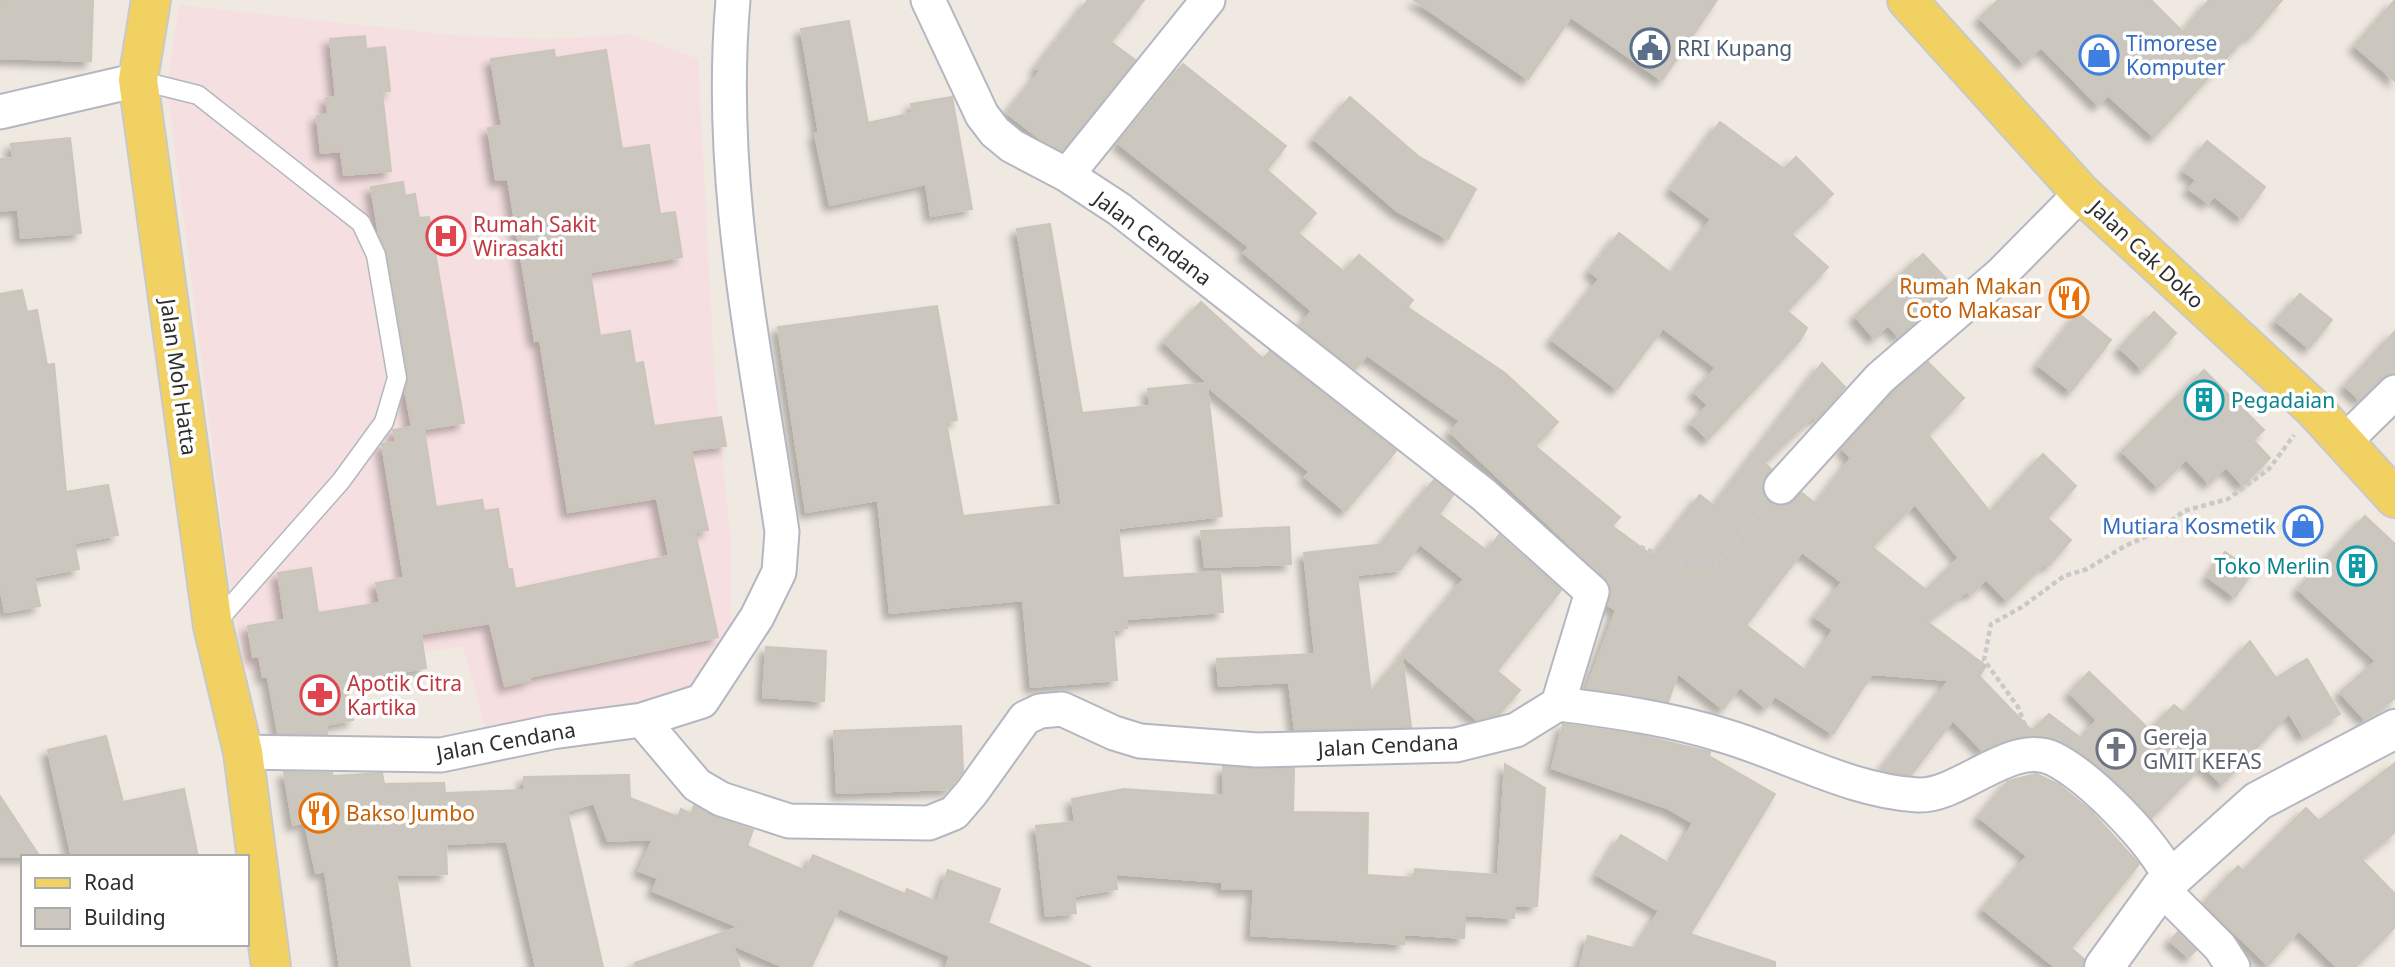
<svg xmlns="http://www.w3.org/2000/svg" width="2395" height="967" font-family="'Noto Sans',sans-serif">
<defs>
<filter id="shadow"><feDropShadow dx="-6" dy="6" stdDeviation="3.5" flood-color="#0004"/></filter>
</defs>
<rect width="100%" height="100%" fill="#efe9e1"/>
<path fill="#f5dfe0" d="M179 5 453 35 549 39 631 34 698 59 715 385 731 541V641L694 692 639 711 487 735 463 646 425 652 405 648 247 671 233 609 167 87Z"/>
<path fill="#cbc7bf" stroke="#cbc5ba" stroke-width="2" fill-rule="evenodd" filter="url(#shadow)" d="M0 0H93L91 61 0 58Z
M1088 0H1144L1111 42 1135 60 1062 151 1039 138 1007 113 1040 71 1036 68Z
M1414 0H1717L1662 80 1571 17 1528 79Z
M1998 0H2151L2183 32 2209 0H2282L2251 36 2248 34 2154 137 2108 95 2098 105 2041 47 2024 63 1980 18Z
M2395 0V81L2355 46Z
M849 21 868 123 913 113 911 104 952 97 972 209 931 216 926 184 830 205 815 134 819 133 801 29Z
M365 36 366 49 385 47 390 91 382 92 391 171 344 175 341 151 321 153 317 116 328 114 326 98 336 97 330 39Z
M554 50 555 58 606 50 622 149 649 145 660 214 675 212 682 257 590 272 600 336 630 331 635 364 643 362 654 426 721 417 726 446 691 450 708 530 695 532 718 637 529 677 530 680 505 686 490 623 421 634 426 668 347 681 353 720 326 725 327 734 278 733 268 677H263L259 656 253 657 248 626 285 620 278 573 311 568 318 613 380 603 376 583 404 578 382 444 396 442 393 430 412 427 405 390 408 376 387 253 379 235 371 187 403 182 405 196 415 194 419 218 429 217 464 423 424 429 436 507 482 500 484 511 498 509 508 570 512 569 515 589 669 556 657 498 568 512 540 340 535 341 508 179 496 180 488 128 502 126 491 59Z
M1183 64 1286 146 1267 170 1316 213 1298 233 1344 272 1359 255 1413 300 1407 307 1505 373 1558 422 1535 446 1620 517 1612 526 1653 556 1700 495 1714 506 1822 363 1845 387 1817 419 1814 416 1764 463 1771 469 1762 482 1763 492 1768 501 1776 506 1787 505 1802 493 1816 504 1851 458 1842 448 1893 392 1928 362 1964 398 1928 435 1990 512 2043 454 2076 486 2047 518 2071 540 2048 566 2045 563 2007 600 1986 579 1971 594 1968 591 1926 621 1986 666 1979 676 2032 731 2049 714 2081 738 2097 720 2070 693 2089 672 2150 730 2174 705 2184 713 2250 641 2276 678 2307 659 2340 714 2303 736 2289 713 2222 784 2202 765 2151 818 2115 781 2081 753 2064 742 2042 736 2015 738 1982 750 1953 720 1911 775 1881 770 1949 680 1872 674 1833 734 1775 696 1766 708 1740 687 1723 709 1678 673 1668 702 1587 688 1616 610 1608 605 1611 588 1605 578 1450 432 1460 421 1367 355 1355 369 1299 326 1312 311 1244 253 1249 247 1118 143ZM1915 504 1959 558 1926 590 1872 547ZM1802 552 1842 582 1815 617 1833 630 1806 671 1746 625Z
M1350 97 1418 156 1476 189 1448 239 1397 211 1314 139Z
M1720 122 1784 169 1796 157 1833 194 1791 234 1828 267 1787 311 1807 328 1800 340 1708 439 1691 423 1708 405 1694 392 1716 368 1663 328 1617 389 1552 340 1599 279 1590 271 1619 233 1672 274 1711 219 1671 189Z
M70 138 81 233 21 238 18 209 0 211V159L13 158 11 144Z
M2207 141 2265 187 2242 218 2214 196 2208 203 2189 189 2196 180 2184 171Z
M1050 224 1082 413 1150 406 1148 389 1208 383 1164 342 1201 302 1263 359 1270 351 1396 451 1345 511 1305 477 1310 472 1207 386 1222 516 1118 528 1123 578 1220 572 1223 612 1127 619V628L1113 630 1117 680 1031 687 1023 600 890 613 878 500 806 512 778 327 937 306 957 420 946 422 963 516 1062 505 1017 229Z
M1923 254 1955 288 1899 337 1888 325 1874 338 1855 316Z
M22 290 27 312 37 310 47 365 54 364 66 492 108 485 118 535 74 543 79 569 34 577 40 606 5 612 0 587V294Z
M2300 294 2332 320 2309 348 2276 321Z
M2154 312 2176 333 2142 369 2120 348Z
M2078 313 2111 340 2071 391 2038 365Z
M2395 331V373L2382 378 2360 400 2345 386Z
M2204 370 2264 430 2253 440 2270 458 2243 485 2226 467 2209 483 2186 459 2158 487 2122 451Z
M1434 480 1453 495 1439 514 1487 551 1499 535 1561 590 1497 671 1520 690 1499 714 1477 720 1402 655 1464 579 1420 544 1400 570 1357 575 1371 693 1402 656 1411 727 1295 730 1289 682 1219 686 1217 659 1315 654 1304 553 1385 544 1383 542Z
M2365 516 2395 544V698L2365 720 2340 692 2376 661 2298 589Z
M1289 527 1291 564 1205 567 1201 531Z
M2225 552 2253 571 2235 597 2208 577Z
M766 647 826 651 824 701 763 697Z
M1563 724 1639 735 1710 752 1709 756 1775 794 1690 934 1775 962V967H1580L1588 936 1636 949 1659 911 1597 875 1621 835 1670 864 1693 823 1667 808 1552 768Z
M961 726 963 771 949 789 837 793 834 731Z
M106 736 123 802 184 789 198 857H72L48 750Z
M2395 763V832L2361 859 2395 894V927L2355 967H2337L2299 930 2268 965 2204 903 2238 866 2243 871 2306 808 2319 821Z
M1505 764 1545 788 1537 906 1515 905 1514 918 1465 915 1464 938 1404 934V944L1251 935 1254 889H1222V882L1115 874 1117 889 1074 896 1076 913 1046 916 1036 826 1075 822 1072 799 1124 789 1223 796V767L1294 768 1293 812 1368 813 1367 875 1414 878 1415 869 1498 875Z
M284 772 332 773 333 776 382 773 384 784 444 783 445 793 524 790V777L629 775 630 798 678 817 681 809 691 814 694 806 715 817 753 830 747 846 806 871 813 855 905 894 907 889 937 902 948 870 1000 889 988 923 1091 967H946L950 956 839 908 811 967H784L733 945 740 967H636L635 963 739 927 653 891 658 878 639 871 653 839 608 841 594 803 567 811 603 967H536L507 841 446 844 447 874 396 875 410 967H340L325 871 316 873 305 822 293 825Z
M2036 774 2058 784 2090 810 2139 864 2071 948 2084 959 2082 967H2055L1983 909 2027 856 1979 817 2008 781Z
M0 796 40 857H0Z
M2178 932 2196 950 2189 957 2170 941Z"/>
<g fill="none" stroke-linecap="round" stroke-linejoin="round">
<g stroke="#b4b7c1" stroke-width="21">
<path id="service" d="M138 80 198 95 361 223 376 255 397 378 384 422 341 481 215 624"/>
</g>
<g stroke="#b4b7c1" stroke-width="37">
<path id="minor" d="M928 0 982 115 995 132 1012 146 1067 175
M0 112 138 80
M2344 442 2395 392
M1781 487 1880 378 2001 274 2081 193
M1558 704C1615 711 1671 719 1725 736 1789 755 1850 791 1918 795 1960 797 2012 738 2054 759 2091 778 2154 842 2171 880
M642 720 697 785 721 799 789 821 929 823 954 813 972 792 1025 718 1040 711 1062 709 1114 733 1140 741 1257 750 1456 745 1516 730 1558 704 1592 592 1484 495 1119 209 1067 175 1208 0
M243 752 441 755 552 732 642 720 702 701 757 617 779 572 782 532C756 353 717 182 733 0
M2161 888 2220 947 2233 967"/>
</g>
<g stroke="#b4b7c1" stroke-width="42">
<path id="tertiary" d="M2104 967 2161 888 2258 801 2395 729"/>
</g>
<g stroke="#c9c9c9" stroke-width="42">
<path id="primary" d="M151 0 138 80 213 626 243 752 271 967
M1907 0 2081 193 2314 409 2395 498"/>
</g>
<path stroke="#c9c9c9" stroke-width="4.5" stroke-dasharray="5 3.5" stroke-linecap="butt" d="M1610 568 1617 553 1634 544 1677 563 1718 564 1762 509
M2025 725 2018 707 1984 660 1991 624 2022 607 2064 576 2087 569 2125 546 2158 531 2184 511 2228 499 2269 469 2294 435"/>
<use href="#service" stroke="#fff" stroke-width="18"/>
<use href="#minor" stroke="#fff" stroke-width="33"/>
<use href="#tertiary" stroke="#fff" stroke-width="38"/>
<use href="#primary" stroke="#f2d163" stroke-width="38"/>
</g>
<defs>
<g id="civic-ring" transform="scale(2.0125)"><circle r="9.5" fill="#fff" stroke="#5c6f8a" stroke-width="1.5"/><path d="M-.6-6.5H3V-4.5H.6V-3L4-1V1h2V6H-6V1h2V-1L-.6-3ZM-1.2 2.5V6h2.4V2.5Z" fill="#5c6f8a"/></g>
<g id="shop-ring" transform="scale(2.0125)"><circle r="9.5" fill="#fff" stroke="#3f7fe0" stroke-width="1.5"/><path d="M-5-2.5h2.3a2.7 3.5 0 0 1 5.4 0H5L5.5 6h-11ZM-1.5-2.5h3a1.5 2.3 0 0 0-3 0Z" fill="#3f7fe0"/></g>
<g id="hospital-ring" transform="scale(2.0125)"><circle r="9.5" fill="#fff" stroke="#e0444e" stroke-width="1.5"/><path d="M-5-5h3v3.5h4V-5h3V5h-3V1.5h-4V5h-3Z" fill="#e0444e"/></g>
<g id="restaurant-ring" transform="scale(2.0125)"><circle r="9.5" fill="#fff" stroke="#e8710a" stroke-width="1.5"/><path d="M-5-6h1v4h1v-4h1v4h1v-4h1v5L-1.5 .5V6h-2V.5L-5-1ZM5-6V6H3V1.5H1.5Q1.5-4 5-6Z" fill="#e8710a"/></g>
<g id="building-ring" transform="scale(2.0125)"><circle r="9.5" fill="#fff" stroke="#0f9aa8" stroke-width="1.5"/><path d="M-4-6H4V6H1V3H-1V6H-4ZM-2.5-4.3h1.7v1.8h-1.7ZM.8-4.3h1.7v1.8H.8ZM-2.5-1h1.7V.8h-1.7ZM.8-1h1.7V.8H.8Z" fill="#0f9aa8"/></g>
<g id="pharmacy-ring" transform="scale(2.0125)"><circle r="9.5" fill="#fff" stroke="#e0444e" stroke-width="1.5"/><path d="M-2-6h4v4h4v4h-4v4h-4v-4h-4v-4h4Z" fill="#e0444e"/></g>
<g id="church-ring" transform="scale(2.0125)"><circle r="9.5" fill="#fff" stroke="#6b7280" stroke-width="1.5"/><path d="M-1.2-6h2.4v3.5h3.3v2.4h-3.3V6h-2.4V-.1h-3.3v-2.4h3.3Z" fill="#6b7280"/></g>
</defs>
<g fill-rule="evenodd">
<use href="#civic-ring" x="1650" y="48"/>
<use href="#shop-ring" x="2099" y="55"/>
<use href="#hospital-ring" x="446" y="236"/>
<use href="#restaurant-ring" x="2069" y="298"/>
<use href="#building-ring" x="2204" y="400"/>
<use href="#shop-ring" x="2303" y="526"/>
<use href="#building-ring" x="2357" y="566"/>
<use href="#pharmacy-ring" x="320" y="695"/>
<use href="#church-ring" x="2116" y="749"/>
<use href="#restaurant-ring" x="319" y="813"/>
</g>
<g text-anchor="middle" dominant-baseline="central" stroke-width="7" stroke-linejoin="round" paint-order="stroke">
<g font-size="21" fill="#366cbe" stroke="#fff" text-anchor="start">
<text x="2126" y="43">Timorese<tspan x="2126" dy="24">Komputer</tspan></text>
<text x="2276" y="526" text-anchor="end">Mutiara Kosmetik</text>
</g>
<g font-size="21" fill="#4e5e75" stroke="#fff" text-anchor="start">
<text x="1677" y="48">RRI Kupang</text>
</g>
<g font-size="21" fill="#be3a42" stroke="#fff" text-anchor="start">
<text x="473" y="224">Rumah Sakit<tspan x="473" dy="24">Wirasakti</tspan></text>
<text x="347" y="683">Apotik Citra<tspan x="347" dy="24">Kartika</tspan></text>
</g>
<g font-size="21" fill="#2e2e2e" stroke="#fff">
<text transform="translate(1153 238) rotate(37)">Jalan Cendana</text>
<text transform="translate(2147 254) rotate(43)">Jalan Cak Doko</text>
<text transform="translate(179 377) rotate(82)">Jalan Moh Hatta</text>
<text transform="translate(506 741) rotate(-10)">Jalan Cendana</text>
<text transform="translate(1388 745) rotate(-3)">Jalan Cendana</text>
</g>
<g font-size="21" fill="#c56008" stroke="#fff" text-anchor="end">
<text x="2042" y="286">Rumah Makan<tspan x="2042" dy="24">Coto Makasar</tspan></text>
<text x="346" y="813" text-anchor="start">Bakso Jumbo</text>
</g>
<g font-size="21" fill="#0d838f" stroke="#fff" text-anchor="start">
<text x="2231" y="400">Pegadaian</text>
<text x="2330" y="566" text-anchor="end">Toko Merlin</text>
</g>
<g font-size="21" fill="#5b616d" stroke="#fff" text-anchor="start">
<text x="2143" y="737">Gereja<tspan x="2143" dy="24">GMIT KEFAS</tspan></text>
</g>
</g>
<rect x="21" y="855" width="228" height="91" fill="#ffffff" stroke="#ababab" stroke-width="2"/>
<rect x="35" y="878" width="35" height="10" fill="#f2d163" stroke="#ababab" stroke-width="2"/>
<text x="84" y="890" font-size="21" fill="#2e2e2e">Road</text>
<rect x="35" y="908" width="35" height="21" fill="#cbc7bf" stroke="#ababab" stroke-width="2"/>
<text x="84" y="925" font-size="21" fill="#2e2e2e">Building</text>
</svg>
